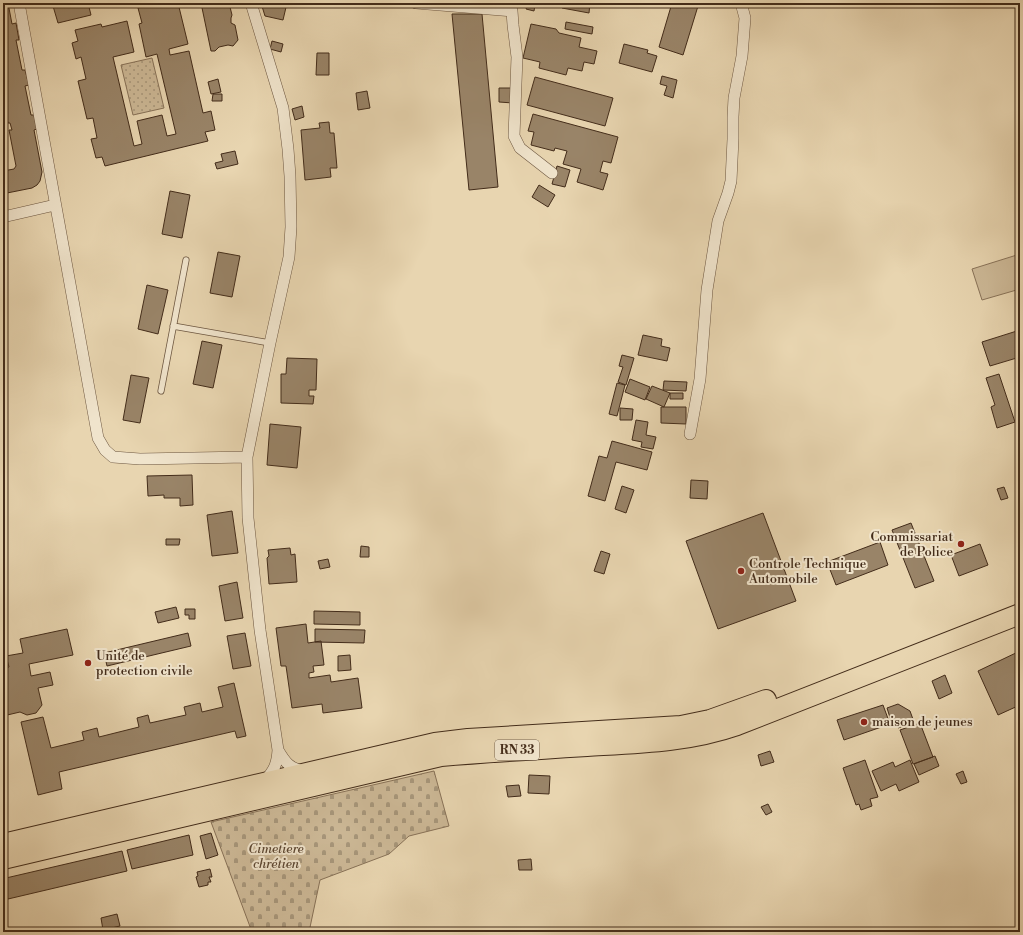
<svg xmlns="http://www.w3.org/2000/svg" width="1023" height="935" font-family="'Libre Bodoni',serif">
<defs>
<pattern id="cemetery-stones" width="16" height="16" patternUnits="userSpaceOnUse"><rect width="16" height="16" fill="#ccb896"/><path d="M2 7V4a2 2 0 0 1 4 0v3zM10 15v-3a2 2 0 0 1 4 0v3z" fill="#a7967a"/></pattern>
<pattern id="park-dots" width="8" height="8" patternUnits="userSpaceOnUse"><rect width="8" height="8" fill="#ccb896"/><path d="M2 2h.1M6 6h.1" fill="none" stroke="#a7967a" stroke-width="1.8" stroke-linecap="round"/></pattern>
</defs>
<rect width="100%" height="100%" fill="#e8d5b0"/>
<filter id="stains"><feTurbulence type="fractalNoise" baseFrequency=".005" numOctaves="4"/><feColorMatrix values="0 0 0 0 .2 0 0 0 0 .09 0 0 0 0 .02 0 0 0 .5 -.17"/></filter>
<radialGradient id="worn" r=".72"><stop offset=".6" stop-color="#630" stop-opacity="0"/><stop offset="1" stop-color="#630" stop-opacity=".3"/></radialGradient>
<path fill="url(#cemetery-stones)" stroke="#887258" d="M434 771 449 826 409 836 389 854 320 880 309 932H252L211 822Z"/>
<path fill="url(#park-dots)" stroke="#887258" d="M152 58 164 108 133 115 121 65Z"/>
<path fill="#ccb896" stroke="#887258" d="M1020 254V289L982 300 972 269Z"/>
<path fill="#998468" stroke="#432c1a" d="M3 3H8L12 24 16 23 19 40H16L22 70H25L29 85 25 86 31 115H34L37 129 34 130 42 172 40 181 37 185 32 188 7 193 3 171 14 169 16 166 9 130H12L10 123H8L3 100Z
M63 3H88L91 15 58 23 53 6Z
M158 3H178L188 44 169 49 170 55 189 51 203 113 211 111 215 130 205 132 208 141 105 166 102 157 96 158 91 139 97 138 93 118 87 119 78 81 86 79 81 57 76 59 72 43 78 41 75 30 101 24 102 27 127 21 134 52 113 57 134 146 142 144 137 121 162 115 167 136 176 134 157 54 146 57 139 24 142 23 138 8Z
M201 3H229L232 15 231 18V23L235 25 238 40 233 46 228 45 219 47 215 51H211Z
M261 3H287L283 20 265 16Z
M528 3 535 5 534 11 526 9Z
M563 3H590L589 13 562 8Z
M672 3H686L698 6 683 55 659 47Z
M452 14H482L498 187 469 190Z
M566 22 593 27 592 34 565 29Z
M531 24 556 29 559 33 581 38 579 47 597 51 594 64 584 62 582 71 568 68 566 75 539 68 540 62 523 58Z
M272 41 283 44 281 52 270 49Z
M624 44 648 50 647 53 657 56 652 72 619 63Z
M317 53H329V75H316Z
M662 76 677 80 673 98 664 95 667 86 660 84Z
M535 77 613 98 605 126 527 105Z
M218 79 221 92 211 94 208 82Z
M499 88H513V103L499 102Z
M367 91 370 108 358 110 356 93Z
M213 94H222V101H212Z
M302 106 304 117 295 120 292 109Z
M533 114 618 137 611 163 603 161 600 172 608 174 603 190 577 182 581 169 563 164 567 151 555 148 554 151 531 145 534 132 528 131Z
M329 122 330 133H334L337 168H330L331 177 305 180 301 130 320 128 319 123Z
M235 151 238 164 217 169 215 163 223 161 221 154Z
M557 166 570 170 565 187 552 184Z
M539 185 555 195 548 207 532 197Z
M170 191 190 195 182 238 162 234Z
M218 252 240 256 232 297 210 293Z
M147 285 168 290 158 334 138 329Z
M1020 330V357L990 366 982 342Z
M643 335 662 339 661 346 670 348 667 361 638 355Z
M202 341 222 345 213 388 193 384Z
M622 355 634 358 626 385 618 382 623 367 619 366Z
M287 358 317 359 316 390H309V396H314L313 404 281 403V374H286Z
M999 374 1015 422 997 428 991 407 995 405 986 378Z
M131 375 149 378 140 423 123 420Z
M630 379 650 387 645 400 625 392Z
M664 381 687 382 686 391 663 390Z
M617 383 625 385 617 416 609 414Z
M652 386 670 393 664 407 646 399Z
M670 393H683V399H670Z
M661 407H686V424L661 423Z
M620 408 633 409 632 420H620Z
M636 420 648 422 646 435 656 437 653 449 641 447 642 442 632 440Z
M270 424 301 427 297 468 267 465Z
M612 441 652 452 647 470 616 462 605 501 588 496 599 456 607 458Z
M192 475 193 505 180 506V498H164V495L148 496 147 476Z
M691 480 708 481 707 499 690 498Z
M622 486 634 490 626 513 615 509Z
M1004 487 1008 498 1001 500 997 489Z
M232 511 238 553 212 556 207 515Z
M763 513 796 601 718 629 686 541Z
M911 523 934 581 915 588 892 530Z
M166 539H180L179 545H166Z
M880 542 888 565 836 585 827 562Z
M980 544 988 565 959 576 951 555Z
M361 546 369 547V557H360Z
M290 548 291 555 295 554 297 582 269 584 267 558 269 556 268 550Z
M601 551 610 554 604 574 594 571Z
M328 559 330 567 320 569 318 561Z
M237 582 243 618 225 621 219 586Z
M176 607 179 618 158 623 155 612Z
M185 609H195V619H189V615H185Z
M314 611 360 612V625L314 624Z
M306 624 308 643 321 641 324 665 313 666 314 672 309 673V678L330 675 331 682 358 678 362 708 323 713 322 704 292 708 286 666H281L276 628Z
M67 629 73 655 29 664 31 676 50 672 53 685 38 688 42 705 36 713 27 715 20 712 3 716V669L9 667 6 656 23 653 20 639Z
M315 629 365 630 364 643 315 642Z
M188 633 191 646 107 666 104 653Z
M245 633 251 666 233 669 227 636Z
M1020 651V705L998 715 978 671Z
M350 655 351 670 338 671V656Z
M945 675 952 693 939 699 932 681Z
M234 683 246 736 237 738 235 731 59 772 62 789 38 795 21 722 43 717 51 748 84 740 82 732 97 728 99 737 139 727 137 718 148 715 150 723 186 715 184 707 200 703 202 712 223 707 218 687Z
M898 704 910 711 914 722 898 728 896 723 892 724 887 708Z
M883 705 890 724 844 740 837 720Z
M920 723 933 757 913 764 900 730Z
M770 751 774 762 761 766 758 755Z
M935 756 939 766 919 775 914 764Z
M865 760 878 797 870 799 872 806 861 810 859 804 856 805 843 768Z
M910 760 919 782 899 791 896 784 881 791 872 771 893 762 895 767Z
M963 771 967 782 961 784 956 774Z
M529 775 550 776 549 794 528 793Z
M519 785 521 796 508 797 506 786Z
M768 804 772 812 766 815 761 807Z
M211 833 218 855 206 859 200 836Z
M189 835 193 855 132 869 127 850Z
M122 851 127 871 8 899 4 886H3V878H6Z
M531 859 532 870H519L518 860Z
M210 869 212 877H209L211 882H208V885L199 887 196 877 198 876 197 872Z
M117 914 120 926 103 930 101 918Z"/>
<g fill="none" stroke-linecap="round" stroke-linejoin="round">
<g stroke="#6c5640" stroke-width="7">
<path id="lane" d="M173 326 270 343
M161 391 186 260"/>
</g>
<g stroke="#6c5640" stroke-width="12">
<path id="street" d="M19 3 98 438 105 450 113 457 140 459 247 457
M251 3 283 108 288 149 290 176 291 227 289 257 270 343 247 457 248 518 260 630 278 750C277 765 274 770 265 781
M416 3 512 11 513 25 517 57 514 136 520 148 552 173
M3 217 55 205
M690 434 700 379 707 290 718 221 728 193 731 181 733 139V117L734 98 742 56 745 18 741 3
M278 750C285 762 290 769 304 771"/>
</g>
<g stroke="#432c1a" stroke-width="22">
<path id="highway" d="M3 844 435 743 468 739 681 726 710 720 766 700
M3 859 441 756C489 752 538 749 587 746 639 743 688 742 737 725L1020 614"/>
</g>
<use href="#lane" stroke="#f0e4cc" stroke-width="5.5"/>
<use href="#street" stroke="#f0e4cc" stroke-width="11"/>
<use href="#highway" stroke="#e8d5b0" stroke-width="20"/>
</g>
<g fill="#8f2418" stroke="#f0e4cc" stroke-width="1.5">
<circle cx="961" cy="544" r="4"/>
<circle cx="741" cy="571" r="4"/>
<circle cx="88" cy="663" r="4"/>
<circle cx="864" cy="722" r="4"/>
</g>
<g text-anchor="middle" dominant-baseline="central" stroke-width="4" stroke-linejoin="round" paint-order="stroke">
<rect fill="#f0e4cc" stroke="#77634f" stroke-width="1" x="495" y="740" width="44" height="20" rx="3"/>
<g font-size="12" font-weight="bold" fill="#432c1a">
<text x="517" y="750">RN 33</text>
</g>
<g font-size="13" fill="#432c1a" stroke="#f0e4cc" text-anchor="start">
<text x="953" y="537" text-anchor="end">Commissariat<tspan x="953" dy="15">de Police</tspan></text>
<text x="749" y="564">Controle Technique<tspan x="749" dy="15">Automobile</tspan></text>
<text x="96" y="656">Unité de<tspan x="96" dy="15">protection civile</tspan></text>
<text x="872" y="722">maison de jeunes</text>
</g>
<g font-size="13" font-style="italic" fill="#5e4833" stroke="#f0e4cc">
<text x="276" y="849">Cimetiere<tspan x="276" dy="15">chrétien</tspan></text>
</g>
</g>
<rect width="1023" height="935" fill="none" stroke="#e8d5b0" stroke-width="16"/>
<rect x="4" y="4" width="1015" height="927" fill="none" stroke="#432c1a" stroke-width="2"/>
<rect x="8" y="8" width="1007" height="919" fill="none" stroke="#432c1a"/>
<rect width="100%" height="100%" filter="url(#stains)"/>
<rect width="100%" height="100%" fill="url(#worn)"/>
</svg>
